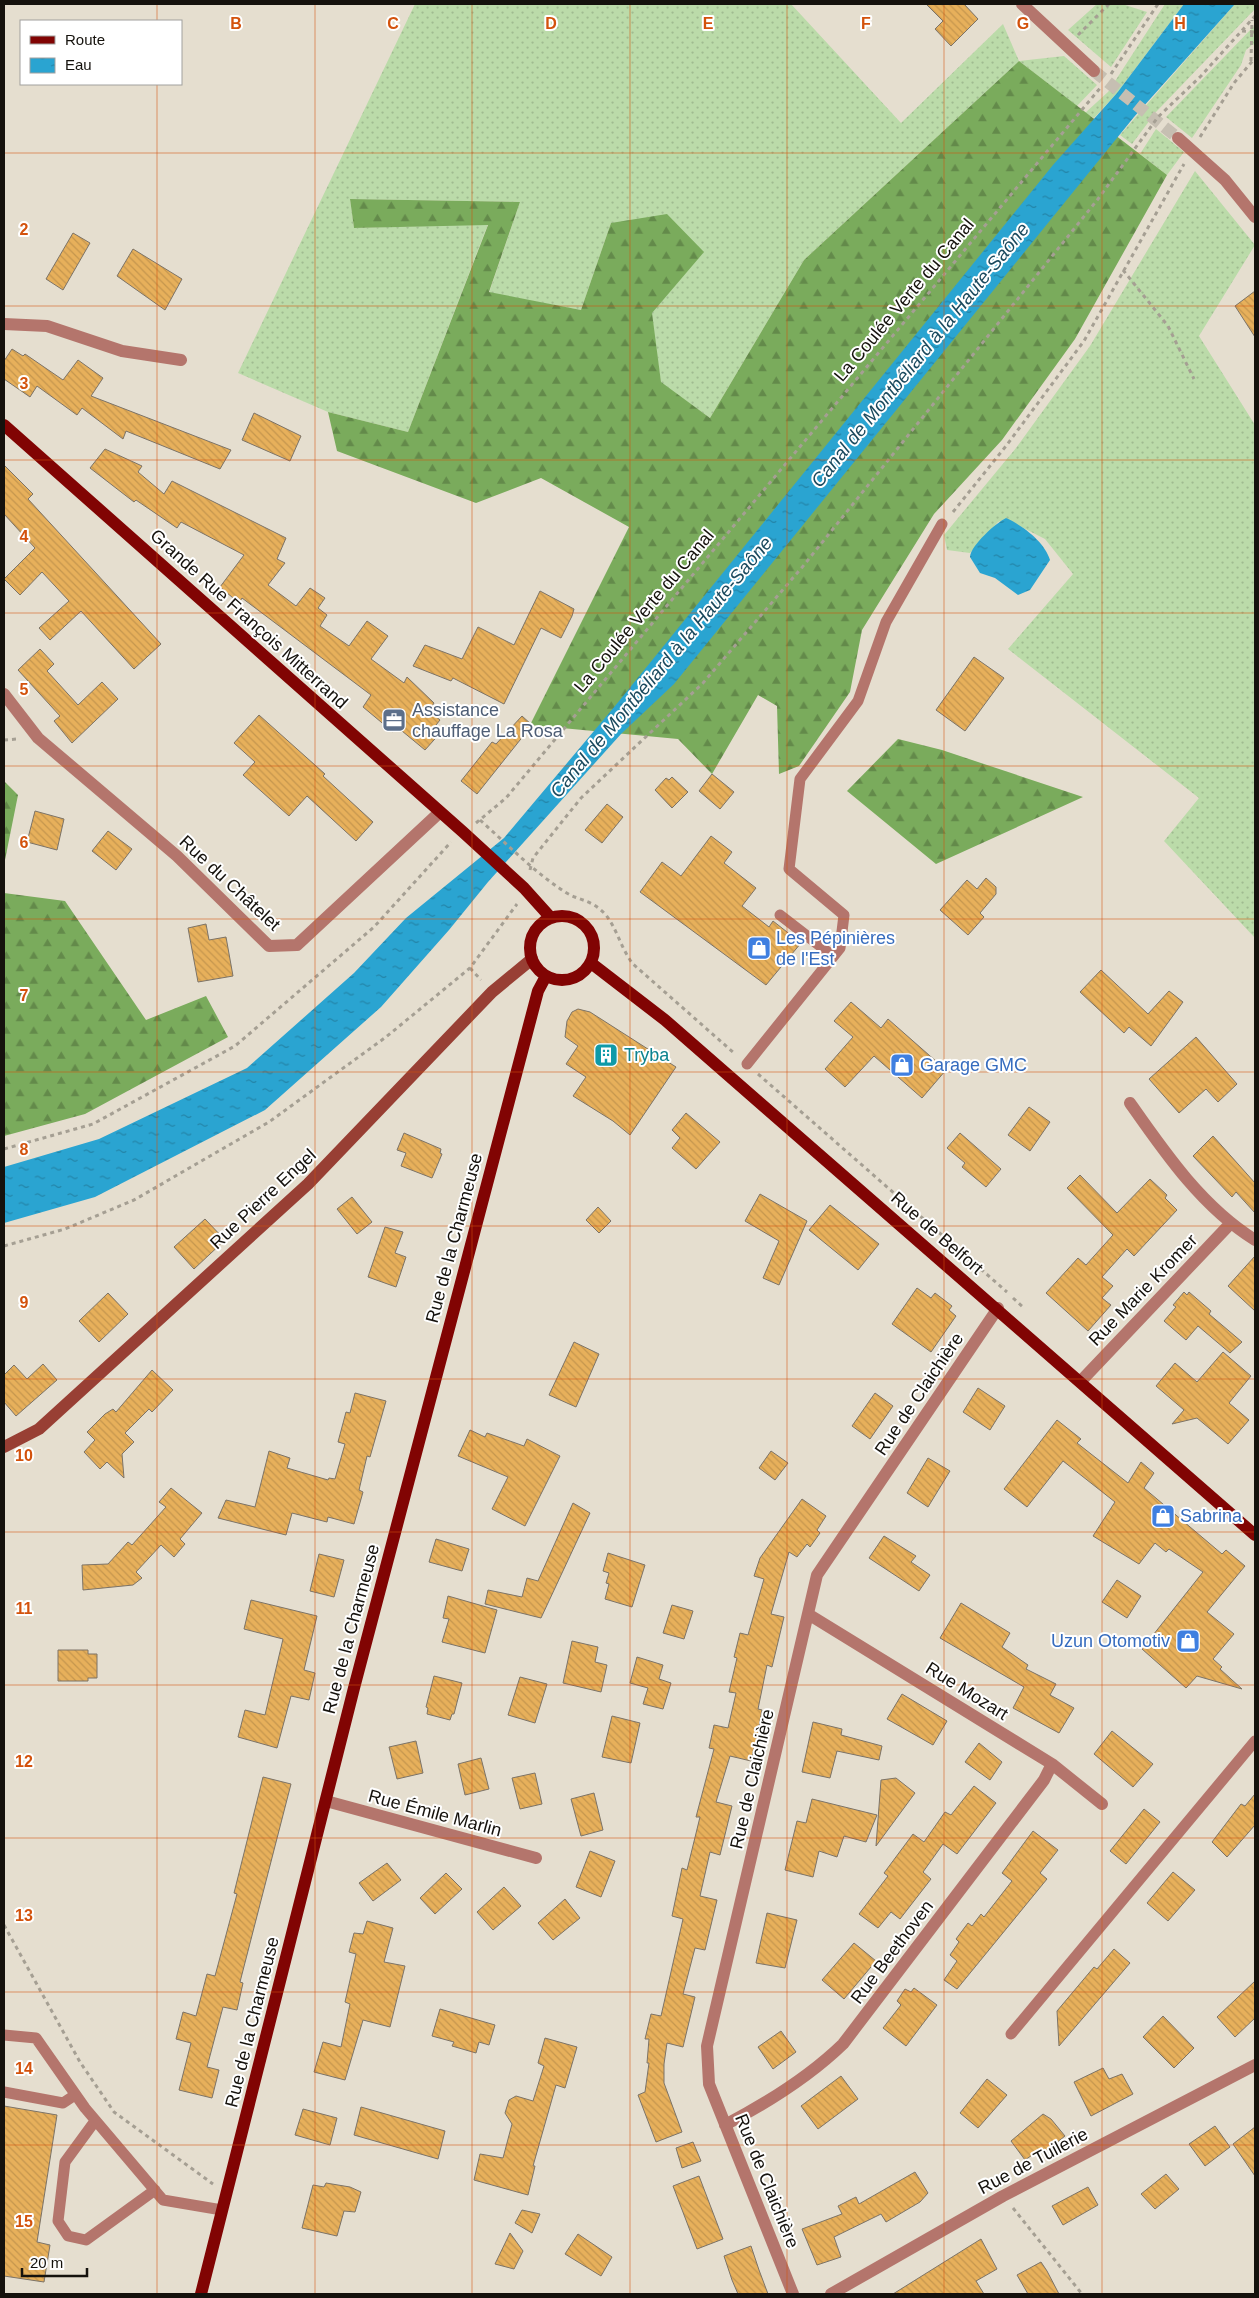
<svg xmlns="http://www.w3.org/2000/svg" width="1259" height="2298" font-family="Arial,sans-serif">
<defs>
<pattern id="grass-dots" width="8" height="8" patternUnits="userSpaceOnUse" patternTransform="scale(1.25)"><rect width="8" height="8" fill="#bbdba9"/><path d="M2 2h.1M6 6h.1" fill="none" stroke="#a0bb90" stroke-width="1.8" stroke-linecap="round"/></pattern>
<pattern id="forest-firs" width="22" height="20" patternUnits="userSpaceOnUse" patternTransform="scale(1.25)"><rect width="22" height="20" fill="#7aab5c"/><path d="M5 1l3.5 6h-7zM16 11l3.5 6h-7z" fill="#638a4a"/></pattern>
<pattern id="water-ripples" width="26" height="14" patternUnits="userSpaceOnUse" patternTransform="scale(1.25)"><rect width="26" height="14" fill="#2aa4d1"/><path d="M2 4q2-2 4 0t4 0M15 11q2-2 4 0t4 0" fill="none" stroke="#2384a8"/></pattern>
<pattern id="building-back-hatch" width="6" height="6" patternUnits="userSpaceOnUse" patternTransform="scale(1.25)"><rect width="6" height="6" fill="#e7b05b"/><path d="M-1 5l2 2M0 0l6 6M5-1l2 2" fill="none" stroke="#c5964e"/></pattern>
</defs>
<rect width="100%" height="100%" fill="#e5decf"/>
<path fill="url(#grass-dots)" d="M415 4H791L901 123 1003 24 1019 61 1064 56 1097 85 1077 106 1019 61 804 260 710 418 661 383 651 313 703 252 611 223 581 310 489 293 520 202 350 199 354 228 488 224 408 432 328 412 238 373Z
M1097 4H1122L1147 12 1111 67 1068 30Z
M1165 4H1184L1117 93 1094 118 1085 113 1108 92Z
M1235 4H1255V9L1156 112 1132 144 1120 135Z
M1255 25V47L1253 44 1246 50 1241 65 1192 138 1166 117Z
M1156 129 1184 152 1167 175 1140 154Z
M1195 171 1255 245 1199 336 1255 425V938L1164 841 1199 798 1008 649 1073 574 1045 539 1006 519 998 522 970 553 947 550 944 535 1016 448 1090 346Z"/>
<path fill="url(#forest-firs)" d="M1019 61 1167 175 1075 339 1002 440 934 514 862 630 850 692 799 766 779 774 777 706 758 695 712 774 678 739 530 725 629 527 541 478 476 503 337 451 328 412 408 432 488 225 354 228 350 199 520 202 489 292 581 310 611 223 667 214 704 252 652 313 661 382 710 418 804 260Z
M898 739 942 750 1083 797 936 864 847 791Z
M4 781 18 795 4 865Z
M4 893 65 901 146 1020 206 996 228 1037 85 1114 4 1136Z"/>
<path fill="url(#water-ripples)" d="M1184 4H1235L1134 117 674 684 621 734 488 882 449 930 381 1007 265 1110 95 1197 4 1223V1167L99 1139 247 1068 354 973 406 918 504 838 615 706 1053 165 1117 93Z
M1006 518C1022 525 1045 542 1050 560L1030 590 1018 595 995 578 980 573 970 557C971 545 996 523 1006 518Z"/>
<path fill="url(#building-back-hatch)" stroke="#7c7367" d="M926 4H964L978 19 951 46 935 29 943 21Z
M73 233 90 243 63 290 46 279Z
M133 249 182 279 165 310 117 276Z
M1255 291V337L1235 306Z
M12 349 23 356 25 354 63 380 78 360 103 378 91 396 231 450 220 469 126 431 123 439 82 408 77 415 37 386 30 397 4 379V361Z
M254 413 301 436 290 461 242 440Z
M105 449 142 466 138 472 164 494 172 481 286 538 277 559 285 563 268 585 296 606 310 588 325 598 318 608 327 615 320 626 349 646 367 621 388 636 371 659 404 683 407 677 434 703 429 711 440 720 436 725 442 731 425 750 396 726 393 732 363 707 371 695 242 598 239 603 220 587 244 555 181 522 177 528 136 500 134 502 90 468Z
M4 465 33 494 28 499 161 644 134 669 81 611 50 640 39 628 69 601 42 572 20 595 4 579 35 548 4 514Z
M540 591 574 609 572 616 561 638 541 628 504 704 453 678 451 681 413 666 425 645 462 659 478 627 514 645Z
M40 649 54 664 47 671 78 705 102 682 118 699 72 743 54 721 60 716 18 670Z
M974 657 1004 678 965 731 936 710Z
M259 715 325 774 323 776 373 822 356 841 307 796 289 816 243 775 255 762 234 743Z
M522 716 532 725 477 794 461 781 492 742 496 744Z
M712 774 734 792 720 809 699 791Z
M672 777 688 792 672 808 655 790 666 778 669 780Z
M607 804 623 817 602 843 585 830Z
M35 811 64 819 57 850 27 842Z
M108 831 132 849 116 870 92 851Z
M711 836 732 852 724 863 756 888 742 906 769 927 773 921 801 943 766 985 640 892 662 862 681 876Z
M986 878 996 887V894L980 913 984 917 968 935 940 910 967 880 977 889Z
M206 924 209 940 226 937 233 976 198 982 188 928Z
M1101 970 1148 1014 1169 991 1183 1002 1151 1046 1129 1027 1124 1033 1080 992Z
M851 1002 881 1028 888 1019 946 1070 922 1098 874 1056 845 1087 825 1069 853 1037 834 1021Z
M578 1009 590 1012 676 1067 630 1135 613 1121 573 1096 586 1077 566 1064 578 1046 565 1037 567 1021 572 1012Z
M1196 1037 1237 1084 1218 1102 1206 1089 1179 1113 1149 1079Z
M1029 1107 1050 1122 1030 1151 1008 1135Z
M686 1113 720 1142 696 1169 672 1148 680 1138 672 1130Z
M404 1133 441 1149 440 1153 442 1154 432 1178 401 1166 406 1153 397 1150Z
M960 1133 1001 1169 986 1187 962 1167 965 1163 947 1148Z
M1213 1136 1255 1183V1213L1236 1192 1232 1197 1193 1156Z
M1080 1175 1117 1213 1150 1179 1167 1195 1165 1198 1177 1210 1134 1256 1127 1249 1102 1277 1113 1286 1102 1298 1111 1305 1088 1331 1046 1293 1078 1258 1086 1265 1113 1235 1067 1188Z
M760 1194 807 1221 779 1285 763 1278 779 1241 745 1221Z
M352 1197 372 1222 357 1234 337 1209Z
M830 1205 879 1244 858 1270 809 1230Z
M598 1207 611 1221 599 1233 586 1220Z
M205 1219 225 1240 194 1269 174 1247Z
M385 1227 403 1232 395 1253 406 1257 396 1287 368 1277Z
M1255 1256V1311L1228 1286Z
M917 1288 931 1298 935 1293 952 1306 949 1310 956 1316 931 1352 892 1324Z
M1184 1292 1187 1295 1189 1292 1211 1311 1209 1314 1242 1342 1230 1353 1198 1326 1186 1340 1164 1321 1176 1307 1173 1305Z
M108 1293 128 1314 99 1342 79 1321Z
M574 1342 599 1354 576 1407 549 1395Z
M1223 1352 1251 1376 1229 1403 1249 1420 1228 1444 1197 1418 1172 1424 1184 1410 1156 1386 1175 1363 1197 1382Z
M43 1364 57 1380 16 1416 4 1402V1375L14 1365 27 1379Z
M152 1370 173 1390 152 1412 149 1409 125 1433 134 1442 122 1454 124 1478 107 1462 100 1469 84 1452 95 1440 87 1432 105 1414 113 1409 116 1412Z
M978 1388 1005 1406 990 1430 963 1412Z
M355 1393 386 1401 370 1457 367 1456 359 1490 363 1492 354 1524 328 1517 327 1522 292 1513 286 1535 218 1518 226 1500 255 1507 269 1451 290 1458 287 1468 328 1480 329 1478 335 1479 345 1444 338 1442 346 1412 350 1413Z
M875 1393 893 1406 870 1439 852 1426Z
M1057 1420 1081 1439 1077 1443 1128 1483 1141 1462 1154 1473 1144 1488 1222 1554 1226 1550 1245 1566 1207 1612 1234 1634 1213 1659 1222 1667 1220 1669 1242 1689 1197 1676 1186 1688 1142 1649 1203 1572 1169 1549 1166 1552 1155 1543 1139 1564 1093 1536 1115 1502 1063 1461 1027 1507 1004 1489Z
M470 1430 485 1437 487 1433 524 1446 527 1439 560 1456 525 1526 492 1509 508 1477 458 1456Z
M771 1451 788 1463 775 1480 759 1468Z
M928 1458 950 1471 928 1507 907 1493Z
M171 1488 202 1513 180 1539 185 1544 174 1557 161 1545 136 1572 142 1578 133 1585 83 1590 82 1565 108 1564 128 1542 132 1545 166 1507 159 1502Z
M802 1499 826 1516 817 1530 820 1533 810 1547 807 1544 797 1557 789 1552 771 1614 784 1617 772 1667 767 1665 758 1709 762 1710 759 1726 763 1727 759 1745 755 1744 751 1761 730 1756 716 1802 732 1806 720 1855 710 1852 700 1896 717 1900 705 1950 695 1948 683 1994 695 1997 683 2047 667 2043 664 2064V2083L682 2132 656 2142 638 2095 645 2092 649 2063H647L649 2039H645L651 2014 661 2016 683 1919 672 1916 682 1868 687 1870 700 1817H696L714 1749 709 1748 714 1725 728 1728 736 1693 729 1692 737 1658 734 1657 740 1633 748 1635 764 1579 754 1576 760 1558Z
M573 1503 590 1513 541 1618 485 1604 488 1590 522 1597 527 1578 538 1581Z
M884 1536 916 1556 911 1562 930 1575 919 1591 869 1558Z
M436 1539 469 1549 462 1571 429 1562Z
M608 1553 645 1565 632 1607 605 1599 609 1584 606 1583 609 1573 603 1571Z
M319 1554 344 1560 334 1597 310 1591Z
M1117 1580 1141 1596 1127 1618 1102 1602Z
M448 1596 497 1610 485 1653 442 1642 449 1619 443 1618Z
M251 1600 317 1616 304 1670 315 1673 309 1700 291 1696 277 1748 238 1737 245 1710 265 1715 283 1639 244 1629Z
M961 1603 1010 1633 1002 1647 1028 1665 1026 1669 1056 1684 1050 1695 1074 1708 1059 1733 1013 1708 1024 1687 940 1638Z
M672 1605 693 1611 684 1639 663 1633Z
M572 1641 598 1647 595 1662 607 1665 601 1692 563 1683Z
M58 1650H88V1654H97V1678H88V1681H58Z
M637 1657 663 1665 659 1679 671 1683 663 1709 643 1704 648 1688 630 1683Z
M434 1676 462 1683 454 1714H452L450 1720 427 1714 428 1708 426 1707Z
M520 1677 547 1684 535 1723 508 1715Z
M902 1694 947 1721 933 1745 887 1719Z
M612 1716 640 1723 631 1763 602 1757Z
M813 1722 842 1729 841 1735 882 1746 879 1760 837 1751 830 1778 802 1772Z
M1112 1731 1153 1764 1133 1787 1094 1754Z
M416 1741 423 1773 397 1779 389 1747Z
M979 1743 1002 1762 990 1780 965 1762Z
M481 1758 489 1789 465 1795 458 1764Z
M535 1773 542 1804 520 1809 512 1778Z
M263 1777 291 1784 240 1982 243 1983 237 2010 223 2007 207 2067 219 2070 212 2098 179 2090 191 2043 176 2039 183 2012 196 2016 207 1974 215 1976 237 1894 234 1893Z
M896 1778 915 1793 876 1846 881 1780Z
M974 1786 996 1803 957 1854 943 1844 923 1872 931 1879 900 1919 891 1912 878 1928 859 1914 888 1876 884 1873 913 1834 924 1842 945 1812 951 1815Z
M594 1793 603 1830 581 1836 571 1799Z
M1255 1794V1825L1227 1857 1212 1842 1241 1804 1245 1806Z
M812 1799 877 1815 866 1842 844 1836 837 1857 819 1851 813 1877 785 1870 797 1821 806 1823Z
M1144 1809 1160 1822 1126 1864 1110 1851Z
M1033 1831 1058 1850 1040 1873 1047 1879 957 1989 944 1980 957 1961 950 1955 959 1942 956 1939 968 1923 972 1926 981 1914 984 1917 1012 1881 1002 1873Z
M590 1851 615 1861 601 1897 576 1887Z
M387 1863 401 1880 373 1901 359 1883Z
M1173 1872 1195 1890 1168 1921 1147 1903Z
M446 1873 462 1889 435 1914 420 1898Z
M504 1887 521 1906 493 1930 477 1912Z
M565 1899 580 1918 553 1940 538 1923Z
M767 1913 797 1920 785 1968 756 1963Z
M367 1921 393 1928 384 1962 405 1966 390 2027 363 2020 345 2080 314 2072 323 2042 341 2047 350 2004 345 2002 356 1954 349 1952 354 1933 363 1934Z
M854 1943 876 1961 844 1999 822 1980Z
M1114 1949 1130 1963 1059 2046 1057 2011 1094 1967 1097 1969Z
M1255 1981V2018L1235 2037 1217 2017Z
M914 1988 937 2005 906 2046 883 2028 901 2005 897 2001 905 1989 911 1992Z
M440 2009 495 2025 489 2045 479 2042 476 2053 452 2046 454 2042 432 2036Z
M1163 2016 1194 2048 1174 2068 1143 2037Z
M781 2031 796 2052 773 2069 758 2047Z
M545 2038 577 2047 565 2088 556 2085 533 2166H535L528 2195 474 2180 480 2154 503 2158 512 2124 505 2113 509 2100 516 2096 533 2101 544 2066 538 2063Z
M1103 2068 1109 2079 1122 2074 1133 2094 1091 2116 1074 2082Z
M841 2076 858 2099 818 2129 801 2106Z
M987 2079 1007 2095 978 2128 960 2113Z
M4 2106 57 2115 37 2242 50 2245 44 2282 4 2276Z
M361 2107 445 2131 438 2159 354 2135Z
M303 2109 337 2118 330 2145 295 2135Z
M1043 2114 1051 2119 1065 2136 1045 2152 1043 2150 1035 2153 1025 2160 1011 2141Z
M1215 2126 1230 2147 1205 2166 1189 2144Z
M1255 2127V2176L1233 2144Z
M693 2142 701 2161 682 2168 676 2148Z
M915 2172 928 2193 920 2202 886 2222 881 2214 834 2237 841 2257 817 2265 802 2229 842 2214 838 2206 856 2197 859 2204Z
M1166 2174 1179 2189 1155 2209 1141 2194Z
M699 2176 723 2239 697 2249 673 2186Z
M326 2183 350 2187 361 2192 355 2212 344 2211 337 2236 302 2228 313 2185 324 2187Z
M1088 2187 1098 2205 1063 2225 1052 2206Z
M522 2210 540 2214 532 2233 515 2223Z
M510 2233 523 2251 514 2269 495 2264Z
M578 2234 612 2257 601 2276 565 2254Z
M981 2239 997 2269 976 2281 984 2294H893Z
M751 2246 759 2270 768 2294H738L732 2280 724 2256Z
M1041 2262 1047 2271 1059 2294H1028L1017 2275Z"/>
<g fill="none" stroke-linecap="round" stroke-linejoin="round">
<path stroke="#c6bfb2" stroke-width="12" stroke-dasharray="12 6" stroke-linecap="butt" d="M1094 71 1178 138"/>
<path stroke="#a59f93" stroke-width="3" stroke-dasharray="4 4" stroke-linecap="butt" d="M1242 31 1255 32
M1078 35 1109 4
M1251 61 1252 20
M1111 74 1158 4
M1200 137 1234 83 1255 58
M1123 270 1168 326 1194 379
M953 512 1006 446 1084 341 1184 164
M4 740 17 739
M480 820C508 845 534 872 565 892 579 901 591 899 605 914 617 928 621 949 633 964L734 1053
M476 823 506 798 1101 87
M530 870 533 858 581 798 703 683 804 565 1098 199 1158 117 1201 76 1255 16
M470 968 481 980
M758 1074 1007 1292
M4 1149 93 1124 235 1046 374 927 451 842
M4 1246 65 1229 134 1200 269 1122 386 1037 470 968 517 904
M1013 1298 1023 1307
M4 1925 80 2062 114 2112 213 2184
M1013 2208 1082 2294"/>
<path stroke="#b4756c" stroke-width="11" d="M780 915 833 956
M747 1064 840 948 844 915 789 869 800 779 858 701 886 622 942 524
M1011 2034 1255 1741
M4 2035 36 2038 85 2108 163 2200 222 2210
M4 2092 63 2103 75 2095
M95 2121 65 2162 58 2221 68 2236 86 2240 155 2190"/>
<path stroke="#b4756c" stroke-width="12" d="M1022 4 1094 71
M1178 138 1225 180 1255 217
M4 324 47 326 122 351 181 360
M4 694 38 738 177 856 269 946 297 945 440 812
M1130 1103C1165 1153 1202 1207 1255 1240
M1081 1381 1230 1224
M808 1614 1052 1764 1102 1804
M326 1801 536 1858
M725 2125C767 2103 809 2077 843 2044L1044 1780 1052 1764
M793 2294 709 2084 707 2046 817 1575 998 1308
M831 2294 1003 2196 1255 2065"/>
<path stroke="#983f34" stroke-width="12" d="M4 1447 39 1429 308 1184 492 992 532 959"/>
<path stroke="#810403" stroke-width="12" d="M4 425 463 832 524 888 551 918
M530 948a32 32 0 1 1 64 0a32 32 0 1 1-64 0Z
M591 963 665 1020 1255 1535
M201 2294 354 1688 538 991 546 976"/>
</g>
<path fill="none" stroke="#d3520c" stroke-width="1" stroke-opacity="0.55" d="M157 4V21M315 4V2294M472 4V2294M630 4V2294M787 4V2294M944 4V2294M1102 4V2294M157 84V2294M4 153H1255M4 306H1255M4 460H1255M4 613H1255M4 766H1255M4 919H1255M4 1072H1255M4 1226H1255M4 1379H1255M4 1532H1255M4 1685H1255M4 1838H1255M4 1992H1255M4 2145H1255"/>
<defs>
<g id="office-square" transform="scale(1.25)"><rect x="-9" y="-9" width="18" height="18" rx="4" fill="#5c6f8a" stroke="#fff"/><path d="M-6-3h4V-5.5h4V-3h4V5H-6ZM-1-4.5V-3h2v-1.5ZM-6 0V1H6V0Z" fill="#fff"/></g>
<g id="shop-square" transform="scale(1.25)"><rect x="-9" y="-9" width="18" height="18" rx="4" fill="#3f7fe0" stroke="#fff"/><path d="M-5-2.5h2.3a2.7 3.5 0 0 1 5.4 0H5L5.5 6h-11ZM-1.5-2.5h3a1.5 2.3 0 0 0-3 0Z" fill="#fff"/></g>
<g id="building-square" transform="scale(1.25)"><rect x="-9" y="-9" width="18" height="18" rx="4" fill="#0f9aa8" stroke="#fff"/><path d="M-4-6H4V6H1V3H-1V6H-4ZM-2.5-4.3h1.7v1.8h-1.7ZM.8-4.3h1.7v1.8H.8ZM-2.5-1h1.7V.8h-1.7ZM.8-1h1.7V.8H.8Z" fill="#fff"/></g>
</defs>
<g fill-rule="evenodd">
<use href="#office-square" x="394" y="720"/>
<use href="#shop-square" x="759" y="948"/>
<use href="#building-square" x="606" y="1055"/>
<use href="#shop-square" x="902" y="1065"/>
<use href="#shop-square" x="1163" y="1516"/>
<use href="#shop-square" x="1188" y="1641"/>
</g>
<g text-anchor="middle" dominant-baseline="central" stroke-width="4" stroke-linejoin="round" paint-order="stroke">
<g font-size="18" fill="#15120d" stroke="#fff">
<text transform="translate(904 300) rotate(-50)">La Coulée Verte du Canal</text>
<text transform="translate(644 611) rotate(-50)">La Coulée Verte du Canal</text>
<text transform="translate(249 619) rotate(42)">Grande Rue François Mitterrand</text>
<text transform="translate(230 883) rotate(43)">Rue du Châtelet</text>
<text transform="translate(263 1199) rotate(-43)">Rue Pierre Engel</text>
<text transform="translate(937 1233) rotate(41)">Rue de Belfort</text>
<text transform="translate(454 1238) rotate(-75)">Rue de la Charmeuse</text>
<text transform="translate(1143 1290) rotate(-46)">Rue Marie Kromer</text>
<text transform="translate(919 1394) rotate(-56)">Rue de Claichière</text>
<text transform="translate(351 1629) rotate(-75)">Rue de la Charmeuse</text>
<text transform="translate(967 1691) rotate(32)">Rue Mozart</text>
<text transform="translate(752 1779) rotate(-77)">Rue de Claichière</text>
<text transform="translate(435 1813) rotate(15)">Rue Émile Marlin</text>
<text transform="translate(892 1952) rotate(-53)">Rue Beethoven</text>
<text transform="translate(252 2022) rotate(-76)">Rue de la Charmeuse</text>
<text transform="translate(1033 2161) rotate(-28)">Rue de Tuilerie</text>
<text transform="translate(767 2181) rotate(68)">Rue de Claichière</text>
</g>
<g font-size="18" fill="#4e5e75" stroke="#fff" text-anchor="start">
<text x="412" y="710">Assistance<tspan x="412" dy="21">chauffage La Rosa</tspan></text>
</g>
<g font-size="18" fill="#366cbe" stroke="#fff" text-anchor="start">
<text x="776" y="938">Les Pépinières<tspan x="776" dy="21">de l'Est</tspan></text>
<text x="920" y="1065">Garage GMC</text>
<text x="1180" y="1516">Sabrina</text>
<text x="1170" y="1641" text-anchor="end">Uzun Otomotiv</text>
</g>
<g font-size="18" fill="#0d838f" stroke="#fff" text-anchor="start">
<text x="624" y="1055">Tryba</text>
</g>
<g font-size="19" font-style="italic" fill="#1b4a5e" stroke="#fff">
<text transform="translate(920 355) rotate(-51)">Canal de Montbéliard à la Haute-Saône</text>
<text transform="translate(661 667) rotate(-50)">Canal de Montbéliard à la Haute-Saône</text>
</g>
</g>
<g font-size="16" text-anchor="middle" font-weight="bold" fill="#d3520c" stroke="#fff" stroke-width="4" stroke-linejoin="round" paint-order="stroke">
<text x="236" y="29">B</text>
<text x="393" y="29">C</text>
<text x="551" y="29">D</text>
<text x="708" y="29">E</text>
<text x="866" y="29">F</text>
<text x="1023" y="29">G</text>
<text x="1180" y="29">H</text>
<text x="24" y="235">2</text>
<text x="24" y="389">3</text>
<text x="24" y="542">4</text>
<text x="24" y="695">5</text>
<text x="24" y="848">6</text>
<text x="24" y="1001">7</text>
<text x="24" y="1155">8</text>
<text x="24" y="1308">9</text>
<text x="24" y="1461">10</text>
<text x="24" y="1614">11</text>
<text x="24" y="1767">12</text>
<text x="24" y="1921">13</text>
<text x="24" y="2074">14</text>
<text x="24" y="2227">15</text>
</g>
<rect width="1259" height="2298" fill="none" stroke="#15120d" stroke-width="10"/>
<rect x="20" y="20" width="162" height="65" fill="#ffffff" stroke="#a1a09e"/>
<rect x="30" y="36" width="25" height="8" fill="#810403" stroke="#a1a09e"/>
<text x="65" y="45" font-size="15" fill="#15120d">Route</text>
<rect x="30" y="58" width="25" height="15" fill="url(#water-ripples)" stroke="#a1a09e"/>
<text x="65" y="70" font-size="15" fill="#15120d">Eau</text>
<path d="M22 2268v8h65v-8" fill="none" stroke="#15120d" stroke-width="2.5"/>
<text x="30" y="2268" font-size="15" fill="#15120d" stroke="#ffffff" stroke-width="4" paint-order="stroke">20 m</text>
</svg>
